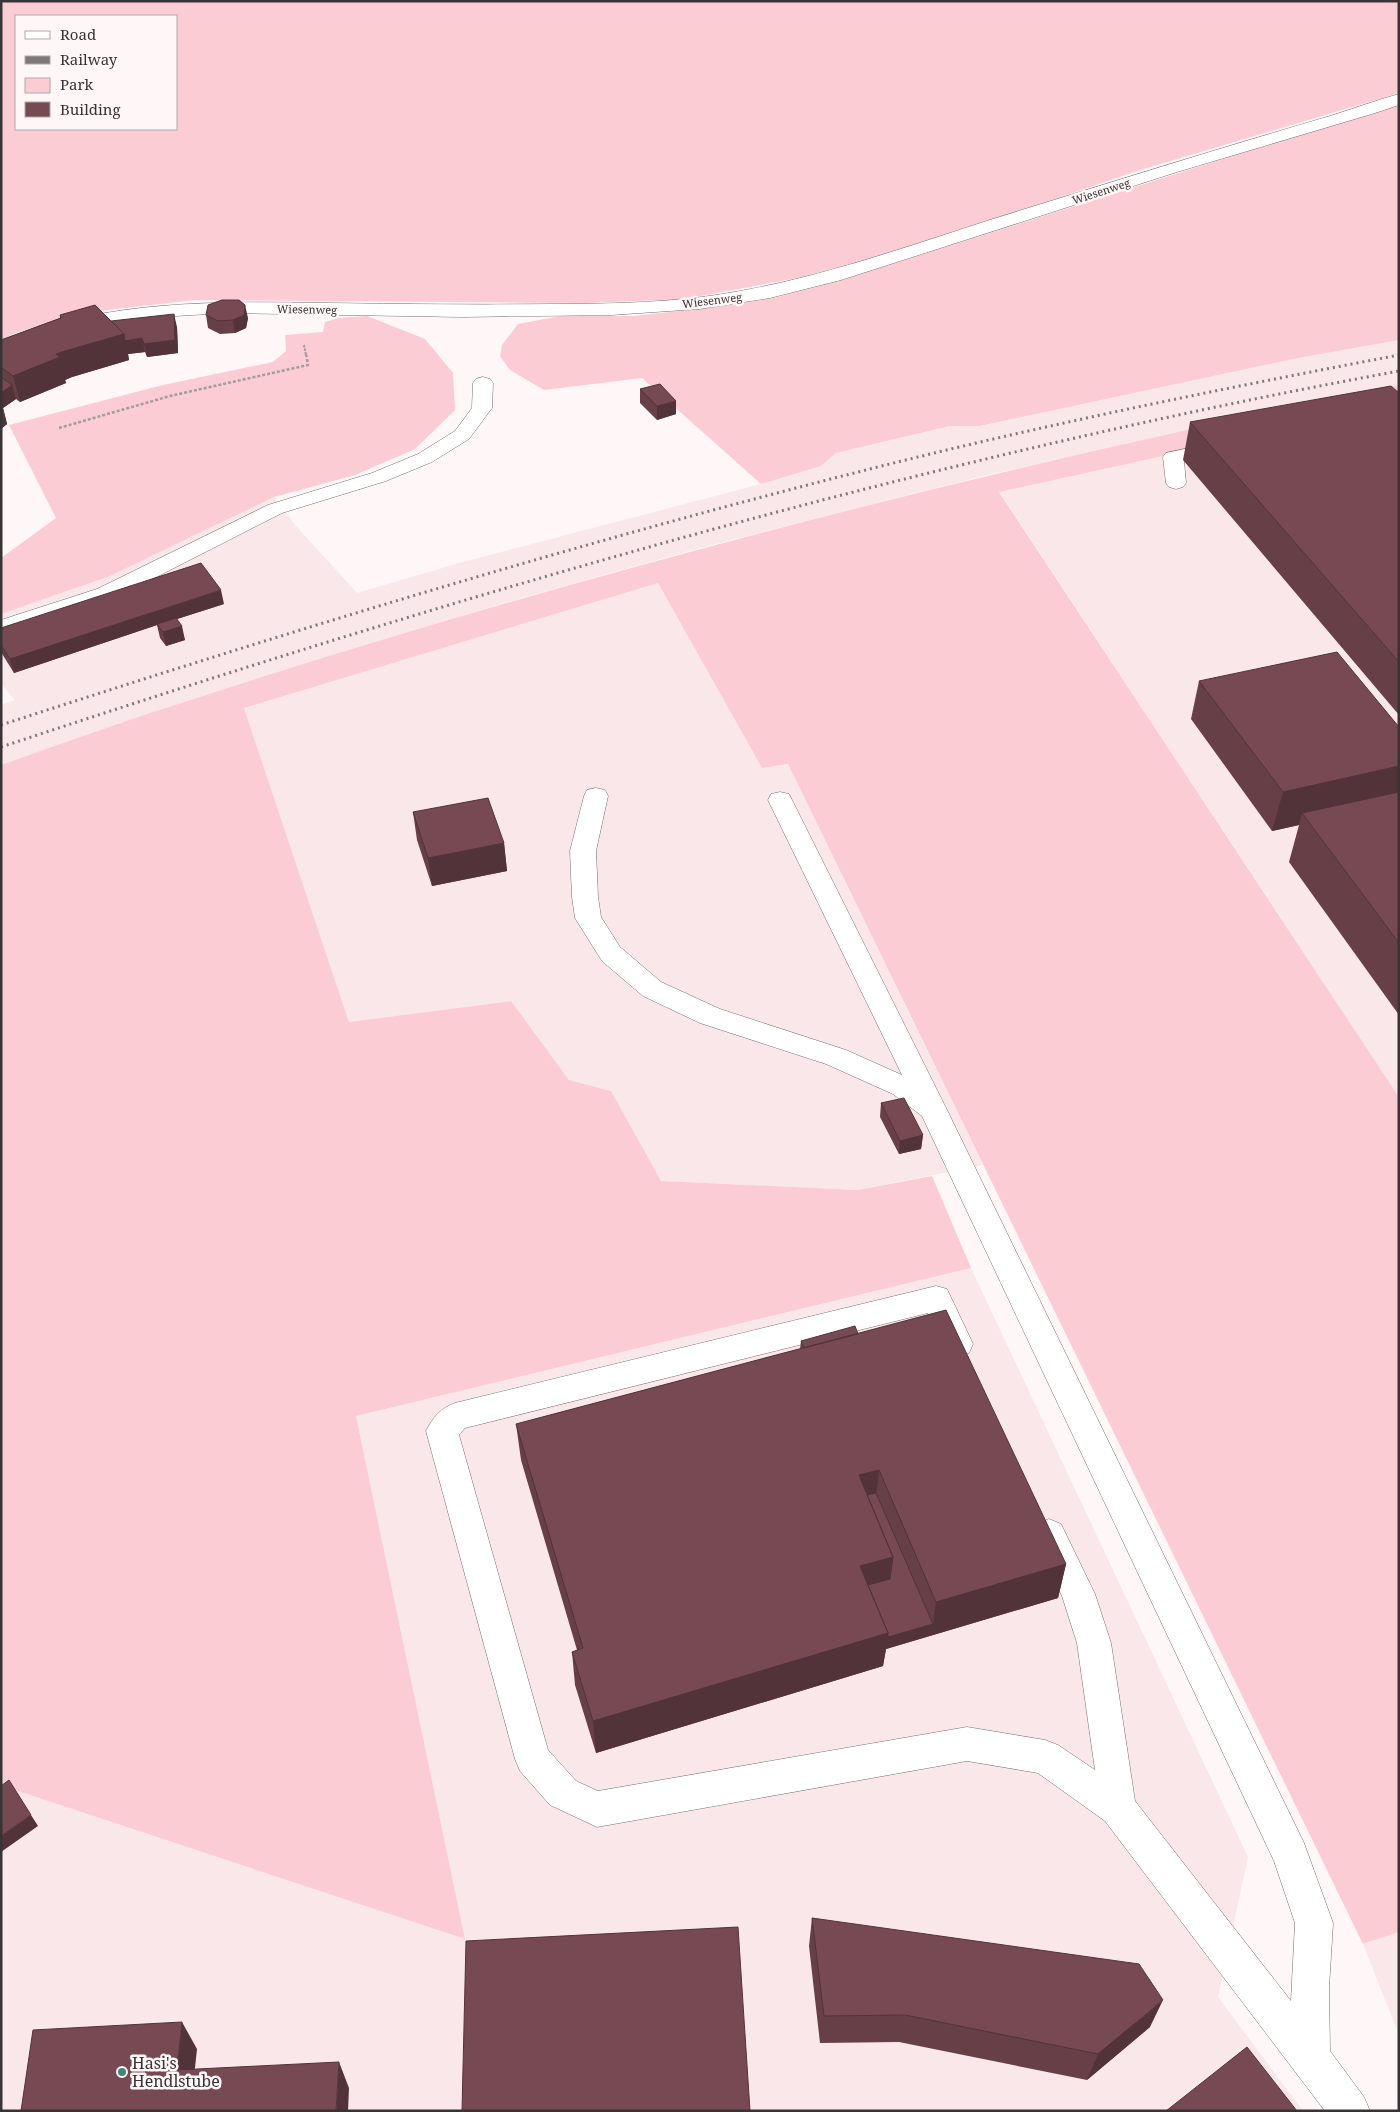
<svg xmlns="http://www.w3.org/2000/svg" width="1400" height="2112" font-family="'Noto Serif',serif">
<rect width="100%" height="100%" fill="#fef6f7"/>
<path fill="#fae7ea" d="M1399 340V385L987 475 696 549 501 604 186 701 1 765V705L15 700 1 684V614L110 576 274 497 296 526 357 593 463 562 761 484 821 466 836 453 950 426H980L1293 359Z
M1399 404V1097L999 491Z
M658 583 762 768 788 764 983 1165 858 1190 660 1181 611 1091 569 1080 511 1001 349 1022 244 708Z
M971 1268 1248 1857 1218 1997 1303 2111H1V1795L9 1788 465 1939 356 1416Z
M1399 1932V2035L1363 1944Z"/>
<path fill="#fcccd5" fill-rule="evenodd" d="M1 1H1399V93L1137 171 946 236 843 266 797 278 684 299 589 303 194 300 99 311 18 332 1 340ZM16 16H176V129H16Z
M1399 103V340L1293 359 980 426H950L836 453 821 466 761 484 642 378 544 390 510 370 500 356 502 345 518 324 561 316H633L715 307 774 298 839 281Z
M367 316 425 339 453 373 455 410 415 449 355 475 274 497 110 576 1 614V558L56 518 9 425 163 385 273 362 286 351 285 335 323 332 325 322 338 318Z
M1399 385V404L999 492 1399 1097V1932L1363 1944 788 764 762 768 658 583 244 708 349 1022 511 1001 569 1080 611 1091 661 1181 858 1190 932 1176 971 1268 356 1416 465 1939 9 1788 1 1795V765C63 743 125 721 187 701 585 572 989 468 1399 385Z"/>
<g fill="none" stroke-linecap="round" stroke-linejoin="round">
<g stroke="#776f70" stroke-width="1">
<path id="minor" d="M1399 94V105L1375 113 1177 172 841 280 770 298 699 309 611 315 462 317 226 313 142 318 80 328 1 354V341C108 300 215 301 328 303 402 304 476 305 551 304 601 304 652 303 702 297 802 284 897 250 993 219 1105 184 1217 149 1330 116 1353 109 1376 100 1399 94Z
M483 377 490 379 493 383 492 408 489 412 469 439 432 462 386 481 282 513 113 599 1 635V620L97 589 268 505 372 473 418 454 455 431 472 408 473 383 476 379Z
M1222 441 1229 443 1232 447 1229 451 1184 461 1186 483 1183 487 1176 489 1169 487 1166 483 1163 457 1166 453Z
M596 788 605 790 608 796 596 851 598 897 601 917 620 947 661 982 720 1009 846 1050 902 1075 768 800 771 794 780 792 789 794 948 1112 1304 1843 1333 1923 1329 1988 1330 2051 1364 2097 1370 2111H1325L1105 1821 1038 1773 967 1761 597 1827 550 1805 520 1771 515 1759 426 1431C433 1417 441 1408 455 1403L936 1286 947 1289 973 1344 969 1353 958 1357 947 1353 928 1313 465 1428 459 1435 548 1750 576 1781 598 1791 967 1727 1045 1740 1058 1745 1095 1770 1077 1643 1062 1596 1032 1534 1037 1524 1049 1519 1061 1524 1095 1594 1111 1643 1135 1801 1291 2001 1295 1923 1274 1861 922 1116 893 1094 826 1064 700 1023 643 996 602 961 575 918 572 897 570 851 584 796 587 790Z"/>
</g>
<path stroke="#a29c9d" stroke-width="2" stroke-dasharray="2.5 1" stroke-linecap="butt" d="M304 345 306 355"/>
<path stroke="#a29c9d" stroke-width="2.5" stroke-dasharray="3 2" stroke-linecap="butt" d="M59 428 170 396 308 365 306 354"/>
<use href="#minor" fill="#fff" fill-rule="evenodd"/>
<path stroke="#7d7879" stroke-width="3" stroke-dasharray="2 4" stroke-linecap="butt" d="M1 725C287 632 574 544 866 470 1042 425 1220 389 1399 355
M1 747C459 595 924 458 1399 371"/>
</g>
<path fill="#663f47" d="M60 315 111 321 177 327 178 353 147 357 145 352 128 354 129 360 72 377 65 380 66 383 20 402 16 399 3 408 7 424 1 429V340L60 318Z
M206 315 248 318 246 328 235 333 220 334 208 328Z
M640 389 676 414 657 420 640 403Z
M1399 393V715L1183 460 1190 422Z
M224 604 177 619 185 640 166 646 160 638 157 625 14 673 1 652V628Z
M1199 681 1399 727V1015L1289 862 1299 825 1272 831 1191 719Z
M413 812 504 843 507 871 432 886 417 840Z
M881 1103 923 1135 921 1149 899 1154 880 1117Z
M858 1334 1066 1564 1058 1598 886 1649 883 1666 596 1753 575 1685 572 1652 577 1650 521 1460 516 1424 800 1349 801 1341Z
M812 1918 1150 2027 1087 2080 899 2042 820 2043 809 1946Z"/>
<path fill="#53333a" d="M245 305 248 318 246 328 235 333 233 320Z
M174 314 177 327 178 353 147 357 144 344Z
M124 334 142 338 145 352 128 354 129 360 72 377 65 380 66 383 20 402 13 376 56 354 65 351Z
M12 385 16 399 3 408 7 424 1 429V393Z
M676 401V414L657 420V406Z
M221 590 224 604 158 625 157 624V625L14 673 10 659Z
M182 626 185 640 166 646 163 632Z
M1399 766V802L1302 813 1299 825 1272 831 1283 792Z
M504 843 507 871 432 886 428 858Z
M923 1135 921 1149 899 1154 900 1141Z
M879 1470 875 1506 861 1509 859 1475Z
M893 1557 888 1591 862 1598 860 1566Z
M1066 1564 1058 1598 886 1649 883 1666 596 1753 593 1721 888 1633 933 1624 936 1602Z
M31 1815 38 1826 1 1852V1836Z
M1163 2000 1150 2027 1087 2080 1098 2054Z
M182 2022 197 2049 192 2096 177 2070Z
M339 2062 349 2088 348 2111H336Z"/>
<path fill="#774953" stroke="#53333a" d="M222 300H239L245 305 244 315 233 320 218 321 206 315 208 305Z
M95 305 124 334 65 351 56 354 60 357 13 376 1 367V340L61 318 60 315Z
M174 314 175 340 144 344 142 338 125 341 124 334 111 321Z
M1 377 12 385 1 393Z
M660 384 676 401 657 406 640 389Z
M1391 386 1399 393V662L1190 422Z
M201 563 221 590 10 659 1 645V628Z
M176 618 182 626 163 632 157 624Z
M1337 652 1399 727V766L1283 792 1199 681Z
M1399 792V943L1302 813Z
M488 798 504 843 428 858 413 812Z
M904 1098 923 1135 900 1141 881 1103Z
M946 1310 1066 1564 936 1602 879 1470 859 1475 893 1557 860 1566 888 1633 593 1721 572 1652 583 1648 516 1424Z
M855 1326 858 1334 804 1348 801 1341Z
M876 1493 933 1624 888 1637V1633L868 1585 890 1579 893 1557 867 1495Z
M9 1780 31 1815 1 1836V1786Z
M812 1918 1139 1964 1163 2000 1098 2054 905 2015 824 2016Z
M738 1927 750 2111H462L466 1941Z
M182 2022 177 2070 339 2062 336 2111H21L33 2030Z
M1247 2047 1297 2111H1166Z"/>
<circle fill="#40867e" stroke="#fef6f7" stroke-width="2" cx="122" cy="2072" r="5"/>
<g text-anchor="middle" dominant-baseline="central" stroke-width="5" stroke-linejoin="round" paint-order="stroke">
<g font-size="11" fill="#383435" stroke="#fef6f7">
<text transform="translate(1101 191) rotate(-18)">Wiesenweg</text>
<text transform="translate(712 300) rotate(-7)">Wiesenweg</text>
<text transform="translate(307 309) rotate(1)">Wiesenweg</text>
</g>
<g font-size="16" fill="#383435" stroke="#fef6f7" text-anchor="start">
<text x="132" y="2063">Hasi's<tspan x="132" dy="18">Hendlstube</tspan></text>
</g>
</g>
<rect width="1400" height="2112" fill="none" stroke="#383435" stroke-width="5"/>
<rect x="15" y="15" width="162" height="115" fill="#fef6f7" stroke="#afa8a9"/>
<rect x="25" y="31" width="25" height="8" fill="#ffffff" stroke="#afa8a9"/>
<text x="60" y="40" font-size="15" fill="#383435">Road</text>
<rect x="25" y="56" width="25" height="8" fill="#7d7879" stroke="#afa8a9"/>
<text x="60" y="65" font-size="15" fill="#383435">Railway</text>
<rect x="25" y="78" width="25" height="15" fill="#fcccd5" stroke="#afa8a9"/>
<text x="60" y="90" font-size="15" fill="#383435">Park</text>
<rect x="25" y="102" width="25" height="15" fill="#774953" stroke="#afa8a9"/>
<text x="60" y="115" font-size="15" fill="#383435">Building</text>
</svg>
